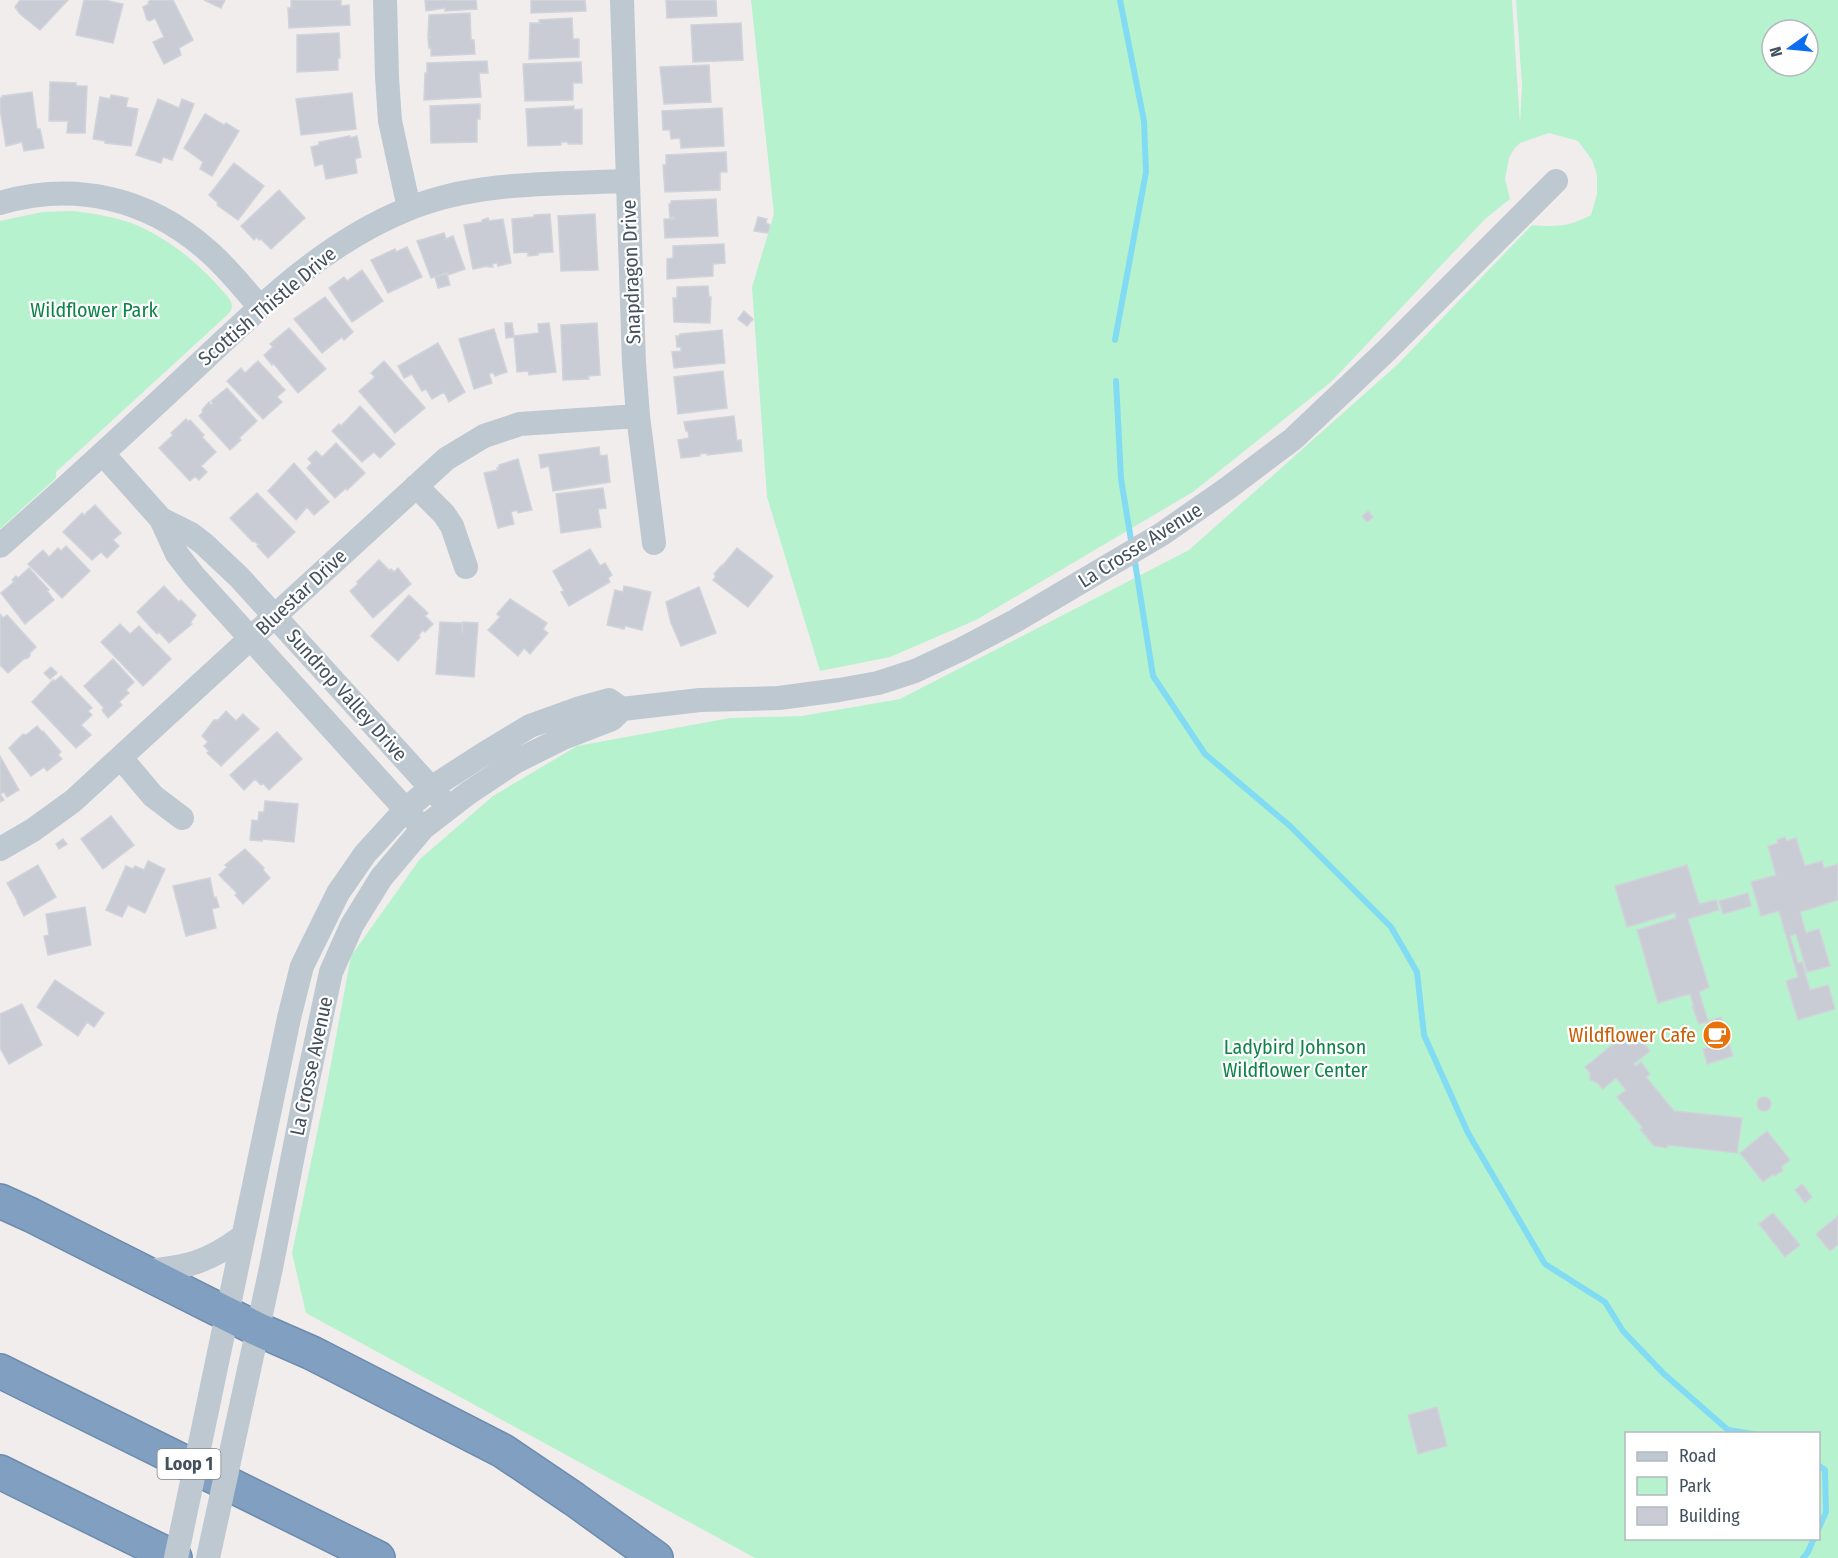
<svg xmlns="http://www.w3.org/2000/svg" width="1838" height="1558" font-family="'Fira Sans Condensed',sans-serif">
<rect width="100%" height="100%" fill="#f1eded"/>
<path fill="#b7f2ce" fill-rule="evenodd" d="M751 0H1512L1520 124 1522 85 1516 0H1838V1558H755L306 1313 292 1253 327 1085 351 956 420 859 493 796 577 746 730 718 802 716 900 699 1189 550 1398 364 1532 225C1557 227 1568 227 1591 215L1597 194V175L1592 160 1578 141 1549 133 1520 143 1514 149 1509 158 1505 179 1510 199 1485 219 1332 381 1193 492 976 620 890 657 820 671 767 497 752 287 774 214ZM1772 30H1808V66H1772ZM1626 1434H1818V1538H1626Z
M75 211C95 214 115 217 134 224 167 238 195 260 219 287 223 292 232 299 232 306 232 311 228 314 225 317L56 472V478L0 529V221L42 212Z"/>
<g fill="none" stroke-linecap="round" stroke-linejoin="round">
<path stroke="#81dcf3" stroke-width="6" d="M1115 340 1146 172 1144 121 1120 0
M1116 381 1121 479 1132 546
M1134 556 1153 676 1205 754 1290 826 1391 927 1417 972 1424 1035 1468 1133 1545 1264 1605 1302 1623 1331 1664 1374 1728 1430 1753 1434
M1818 1465 1825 1470 1826 1512 1818 1530
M1803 1558 1808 1552 1814 1538"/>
</g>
<path fill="#c9ccd4" stroke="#d1d3da" stroke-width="1.5" d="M20 0H68L40 30 20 14 15 7Z
M84 0H104L123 4 113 43 76 35Z
M151 0H173L193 40 179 48 181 55 164 64 153 42 164 37 155 18 150 21 147 20 143 7 149 4 148 2Z
M204 0H225L221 8Z
M291 0H341V6L349 5 350 25 289 28 288 8H291Z
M425 0H476L477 9 445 11V8L426 11Z
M531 0H585L586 11 531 13Z
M666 0H716L717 16 667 18Z
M470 13 471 40H474L475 54 431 56V48H429L428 37H431L428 36 429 15Z
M572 18 573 39H579V57L529 59 530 23H540L539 20Z
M741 23 743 60 693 62 691 25Z
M339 33 340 58H338V70L297 72V35Z
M487 61 488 73H479L481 97 424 100 425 73H427V63Z
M581 62 582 83H573V100L525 101 523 64Z
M709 65 711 102 664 104 660 67Z
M50 82 76 83V86H87L85 133H67L68 121H49Z
M32 92 37 129H40L44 148 24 151 22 142 6 146 0 109V98H2V96Z
M352 93 356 129 301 135 296 99Z
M111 95 128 98 126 107 138 109 131 146 105 143V141L93 139 100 97 110 99Z
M158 99 179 108 182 99 194 104 172 160 163 157 161 163 136 155Z
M480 104V119H477V142L431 143 430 106Z
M574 106V110L582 109V144H568V142H561V145L528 146 526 109Z
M722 108 724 146 681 148 680 138 671 139 670 130H663L662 111Z
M205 114 224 125 226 123 239 131 212 176 200 169 203 162 184 148Z
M350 136V138L357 136 358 141 361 157 355 159 357 173 326 179 323 164 315 166 311 147 319 145V142Z
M726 152 727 172H720V190L665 192 663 165H666V155Z
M234 163 264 186 238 220 217 205 218 203 209 195Z
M279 190 305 218 271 249 261 239 259 240 257 237 254 240 241 226Z
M716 199 718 236 665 238 664 219H674V217L670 218 669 204H671V201Z
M550 214 553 252 538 253V255L528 256V252L514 253 512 219 534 217V215Z
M595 214 598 270 561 271 558 216Z
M758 217 767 219 766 223 770 225 768 233 754 231Z
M488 218 489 221 503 219 511 263 498 266 497 263 492 264 493 267H488V266L473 269 464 225 482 222V220Z
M444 233 446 239 453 236 465 269 448 275V272L431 278 417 241Z
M724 244 725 263 713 264V276L667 279V259L673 258V246Z
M407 247 422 277 388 293 371 260 395 249 396 252Z
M362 270 383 301 352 322 329 288 344 277 347 281Z
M447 274 450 285 438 288 435 277Z
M708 286 709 297H711L710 323 674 322 673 298H677V287Z
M325 297 353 332 344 340 342 337 322 353 294 319Z
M744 311 753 319 747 326 738 319Z
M505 323H512L514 336 539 333 538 324 549 323 556 372 529 375 528 371 517 372 514 337 506 338Z
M597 323 600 375 588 376 589 379 563 380 561 325Z
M289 328 326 369 298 393 273 363 272 365 264 355 273 347 270 344Z
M494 329 507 372 495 376 493 372 489 374 492 383 474 389 459 339Z
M722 330 725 363 674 368 672 352 681 351V347H677L676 336H680V334Z
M438 343 465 392 449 402 444 392 432 399 426 389 422 391 412 374 404 378 398 366Z
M258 361 285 390 277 397 282 402 263 419 227 381 241 368 245 373Z
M384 361 425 408 395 433 359 391 375 377 371 373Z
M723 371 727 408 678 414 674 377Z
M227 388 257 421 239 438 241 440 230 450 199 416 203 412 202 410 209 402 211 405 213 403 211 401Z
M360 406 395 444 380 458 374 452 362 462 332 431 339 424 341 426Z
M734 416 737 441 741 440 742 451 707 455V453L700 454V456L681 458 678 440 689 438 688 431H686L684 422Z
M186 419 188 422 190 420 204 435 202 437 216 452 201 466 207 472 199 480 195 476 190 481 159 448 173 435 171 433Z
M336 443 365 473 347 490 346 488 335 498 307 468 312 463 308 459 316 451 322 457Z
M599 447 600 456 607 455 610 482 553 491 549 466 541 468 539 455Z
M518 459 532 510 518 513 517 510 511 512 514 524 498 528 484 473 498 470 497 468H499V465Z
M294 463 329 502 314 515 307 507 296 520 268 491Z
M603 488 606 508 598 509 601 527 561 533 556 494Z
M257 493 295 532 268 558 257 546 259 545 254 541 253 542 230 518Z
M95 505 121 533 113 540 119 546 107 558 101 552 92 560 63 532 82 513 84 515Z
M1368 511 1373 517 1367 522 1362 516Z
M66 546 90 571 62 598 28 564 43 550 49 557 58 548 61 551Z
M737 548 773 576 748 607 713 580 716 576 714 574 722 565 724 567 723 565Z
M590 549 600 566 605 563 612 575 608 578 610 582 569 606 561 592 564 591 553 571Z
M379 560 390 571 391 569 394 572 398 568 411 584 373 618 350 591 358 584 357 582Z
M29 568 49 590 47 591 54 600 25 624 1 593 14 582 12 580 16 576 18 578Z
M164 586 179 602 181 600 196 615 190 623 192 624 169 643 159 632 157 634 137 612Z
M624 586 651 592 642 630 625 626 624 629 607 625 615 590 623 592Z
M699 587 716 633 681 646 671 623 666 602Z
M409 595 428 613 425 616 433 624 425 632 423 630 418 636 420 637 398 661 371 636Z
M510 599 547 623 543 629 548 633 530 654 524 648 518 656 488 630 500 617 497 614Z
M0 614 3 618 7 615 36 647 30 653V656L28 658 24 659 8 673 0 665Z
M440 622 462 623V633L463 622 478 623 474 677 436 674Z
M120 624 130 634 139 626 171 659 143 686 101 642Z
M113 659 134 682 126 690 129 693 119 702 122 705 108 718 102 710 104 708 84 686Z
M51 667 57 673 50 679 44 673Z
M61 676 92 708 88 711 92 715 81 725 91 735 76 748 32 702 53 680 55 681Z
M226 711 236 721 243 714 259 729 221 766 207 753 209 751 204 746 208 742 202 736 214 720H218Z
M37 726 42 732 43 731 61 752 58 755 62 759 47 771 44 767 31 776 9 748 23 734 26 735Z
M277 732 302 759 269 790 263 783 261 785 255 779 244 790 230 775Z
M0 756 19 790 7 797 4 792 0 794 4 800 0 802Z
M265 801 298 804 294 842 263 839 262 841 250 840 252 820 258 821 259 812H264Z
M111 816 134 845 103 869 81 839Z
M1785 837 1786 841 1796 838 1805 866 1822 861 1824 868 1838 864V900L1800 912 1806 933 1819 929 1830 966 1807 972 1796 934 1790 936 1798 963 1802 962 1810 990 1828 985 1835 1009 1798 1020 1786 981 1798 977 1779 911 1761 916 1751 882 1776 875 1768 846 1778 843 1777 840Z
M63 839 67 844 59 849 56 844Z
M245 849 264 868 263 870 270 878 243 904 235 895 237 893 219 875 227 867 225 865Z
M148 861 165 869 145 913 128 905 122 917 106 910 126 866 133 869 135 866 144 870Z
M38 865 56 897 24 916 17 902H18L7 883Z
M1687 865 1699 904 1716 900 1719 910 1688 919 1709 987 1699 992 1708 1021 1721 1017 1733 1056 1707 1064 1703 1049 1714 1046 1706 1022 1699 1024 1692 1006H1694L1690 994 1658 1003 1637 930 1676 918 1675 913 1627 927 1615 886Z
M210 878 214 898 216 897 219 907 212 909 216 928 186 936 173 886Z
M1748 893 1751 906 1723 914 1719 901Z
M85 907 91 945 48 955 44 936 49 935 46 914Z
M55 980 104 1013 94 1027 87 1022 78 1036 37 1007Z
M22 1004 42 1045 9 1064 0 1048V1014Z
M1632 1029 1650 1051 1634 1064 1635 1066 1641 1062 1650 1074 1646 1077 1674 1111 1742 1118 1737 1153 1667 1145V1148L1654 1146 1640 1129 1643 1128 1617 1097 1626 1090 1616 1078 1603 1089 1597 1083 1590 1080V1073L1585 1067Z
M1757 1104a7 7 0 1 1 14 0a7 7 0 1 1-14 0Z
M1767 1131 1790 1160 1781 1167 1783 1170 1775 1176 1773 1174 1763 1182 1740 1153Z
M1802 1184 1812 1197 1805 1203 1795 1190Z
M1773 1213 1800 1245 1785 1257 1759 1224Z
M1838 1216V1244L1830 1251 1816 1234Z
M1437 1407 1447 1446 1418 1454 1408 1415Z"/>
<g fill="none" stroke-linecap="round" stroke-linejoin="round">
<g stroke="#6c8bad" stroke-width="36">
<path id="highway" d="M0 1201 31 1215 257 1329 312 1353 503 1451 574 1499 656 1558
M0 1371 378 1558
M0 1472 175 1558"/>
</g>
<path stroke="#bdc8d1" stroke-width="24" d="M385 0 387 77 390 121 409 208
M622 0 634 363 638 416 654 543
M0 203C75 181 148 198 207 250 227 267 243 288 260 307
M103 454 161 519 177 554 194 576 415 820
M416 486 444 514 452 526 466 567
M161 519 191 534 204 544 239 577 442 800
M0 546C61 492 121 437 181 381 251 316 318 245 408 209 475 181 556 184 628 181
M121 758 153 796 182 818
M0 849 33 830 73 801 446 459 484 436 520 424 638 416
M143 1271C186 1268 209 1262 243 1236
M210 1396 289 1018 302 966 338 893 365 854 406 809 431 788 482 755 530 726 580 708 609 700 622 709
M242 1402 271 1268 307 1084 331 972 352 925 381 878 423 828 467 794 515 762 563 738 612 719 622 709 700 700 779 698 839 690 878 683 915 671 962 649 1015 621 1162 534 1228 488 1293 439 1386 351 1556 181"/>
<use href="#highway" stroke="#81a0c1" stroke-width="33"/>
<path stroke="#bdc8d1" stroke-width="24" d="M176 1558 210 1396
M208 1558 242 1402"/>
</g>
<defs>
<g id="cafe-disc" transform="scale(1.5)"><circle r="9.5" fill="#e8710a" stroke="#fff"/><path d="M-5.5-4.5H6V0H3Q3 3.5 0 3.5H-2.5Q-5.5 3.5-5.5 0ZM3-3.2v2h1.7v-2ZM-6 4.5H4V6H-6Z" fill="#fff"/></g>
</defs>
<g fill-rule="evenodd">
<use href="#cafe-disc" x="1717" y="1035"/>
</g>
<g text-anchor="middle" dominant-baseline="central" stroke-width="4.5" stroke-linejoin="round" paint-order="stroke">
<rect fill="#fff" stroke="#7c858e" stroke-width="1.5" x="157.5" y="1449" width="63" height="30" rx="4.5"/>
<g font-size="18" font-weight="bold" fill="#44515d">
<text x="189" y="1464">Loop 1</text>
</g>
<g font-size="20" fill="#44515d" stroke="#fff">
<text transform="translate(631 272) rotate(-92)">Snapdragon Drive</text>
<text transform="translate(267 306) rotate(-40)">Scottish Thistle Drive</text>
<text transform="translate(1140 545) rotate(-32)">La Crosse Avenue</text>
<text transform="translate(301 592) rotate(-43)">Bluestar Drive</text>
<text transform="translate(347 695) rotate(48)">Sundrop Valley Drive</text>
<text transform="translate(311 1066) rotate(-78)">La Crosse Avenue</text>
</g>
<g font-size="20" fill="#0f8449" stroke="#fff">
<text x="94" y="310">Wildflower Park</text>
<text x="1295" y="1047">Ladybird Johnson<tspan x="1295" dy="23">Wildflower Center</tspan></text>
</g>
<g font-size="20" fill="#c56008" stroke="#fff" text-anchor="end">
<text x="1696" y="1035">Wildflower Cafe</text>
</g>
</g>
<rect x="1625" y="1432" width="195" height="108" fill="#ffffff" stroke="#b4b9be" stroke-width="1.5"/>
<rect x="1637" y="1452" width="30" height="9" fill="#bdc8d1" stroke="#b4b9be" stroke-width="1.5"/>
<text x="1679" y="1462" font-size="18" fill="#44515d">Road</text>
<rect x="1637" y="1477" width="30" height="18" fill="#b7f2ce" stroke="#b4b9be" stroke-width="1.5"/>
<text x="1679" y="1492" font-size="18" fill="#44515d">Park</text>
<rect x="1637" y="1507" width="30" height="18" fill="#c9ccd4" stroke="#b4b9be" stroke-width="1.5"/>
<text x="1679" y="1522" font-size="18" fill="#44515d">Building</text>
<g transform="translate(1790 48) rotate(255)"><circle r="28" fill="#ffffff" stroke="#b4b9be" stroke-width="1.5"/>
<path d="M0-4.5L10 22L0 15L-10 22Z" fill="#0a6eee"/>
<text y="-9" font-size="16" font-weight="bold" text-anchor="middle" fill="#44515d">N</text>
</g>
</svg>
